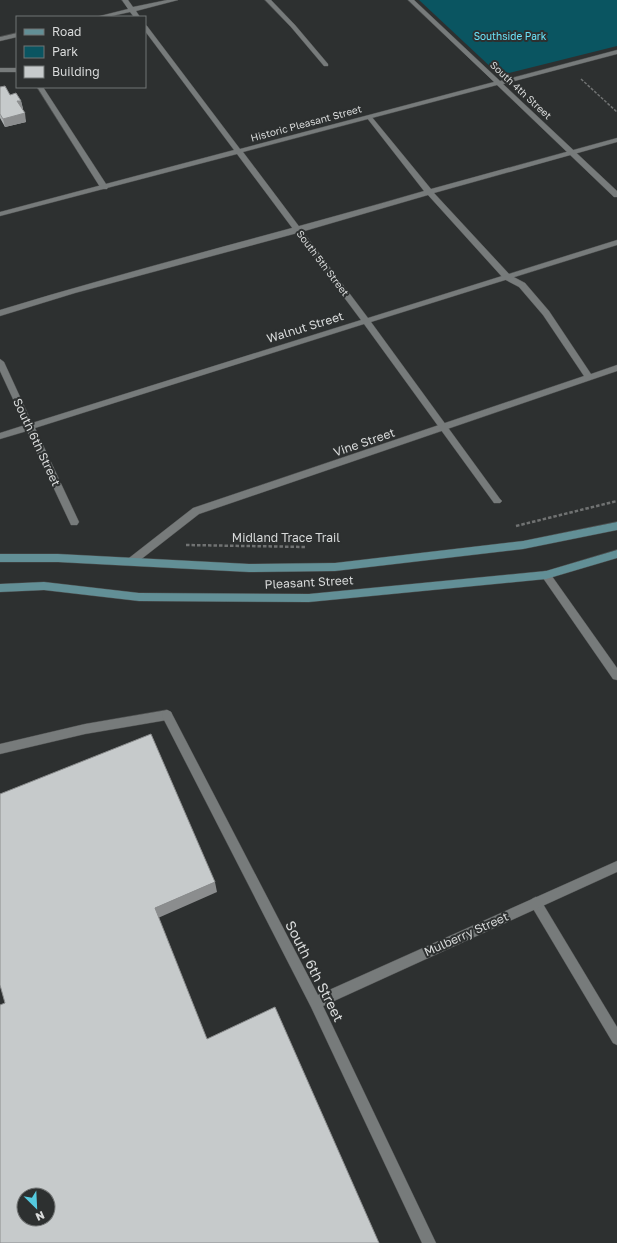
<svg xmlns="http://www.w3.org/2000/svg" width="617" height="1243" font-family="'Golos Text',sans-serif">
<rect width="100%" height="100%" fill="#2d3030"/>
<path fill="#0a5561" d="M419 0H617V46L501 75 495 71Z"/>
<g fill="none" stroke-linecap="round" stroke-linejoin="round">
<g stroke="#4c4e4e" stroke-width="1">
<path id="lane" d="M265 0H271L295 25 328 64V66H324L291 27Z
M0 68H17V72H0Z
M37 87H43L108 187 107 189H101L100 187Z
M367 116H371L431 189 617 138V142L434 193 510 275 525 283 549 311 591 374 617 365V371L199 514 135 564H129L127 561 129 558 193 508 584 376 543 315 519 287 504 279 428 195 301 232 75 293 0 316V310C141 267 283 232 424 191L367 118Z
M167 710 171 712 172 715 171 718 167 720 85 734 0 754V744L85 724Z
M536 897 540 899 617 1027V1045L613 1043 532 907 530 903 532 899Z"/>
</g>
<g stroke="#4c4e4e" stroke-width="1">
<path id="street" d="M122 0H128L133 7 167 0H178L136 11 140 17H134L130 12 107 17H96L128 9Z
M408 0H414L500 81 617 50V54L503 84 617 191V197H614L497 85 243 152 368 318 617 240V245L371 322 500 499 502 501 500 503H494L364 324 35 428 79 522 77 525H71L27 431 0 439V433L25 425 0 371V359L4 362 32 423 361 320 237 154 0 216V212L234 150 145 31V25L147 26 240 149 494 82Z
M17 33V37L0 41V37Z
M546 571 549 572 617 668V680L613 679 543 578 541 575 543 572Z
M167 710 171 712 318 995 617 861V872L323 1006 436 1243H422L311 1007 163 718 162 715 163 712Z"/>
</g>
<g stroke="#4c4e4e" stroke-width="1">
<path id="secondary" d="M617 522V530L523 549 335 571 249 572 58 562H0V554H58L249 564 335 563 523 541Z
M617 550V558L546 579 309 602 139 601 44 590 0 592V584L44 582 139 593 309 594 546 571Z"/>
</g>
<path stroke="#707272" stroke-width="1.5" stroke-dasharray="3 1.5" stroke-linecap="butt" d="M581 79 617 112"/>
<path stroke="#707272" stroke-width="2.5" stroke-dasharray="3.5 2" stroke-linecap="butt" d="M516 526 617 501
M186 545 307 547"/>
<use href="#lane" fill="#777b7b" fill-rule="evenodd"/>
<use href="#street" fill="#777b7b" fill-rule="evenodd"/>
<use href="#secondary" fill="#628f96" fill-rule="evenodd"/>
</g>
<path fill="#aaaeaf" d="M0 87 10 95 21 101 23 109H22L26 122 5 127 0 118Z"/>
<path fill="#8b8d8e" d="M17 101H21L23 109 19 110Z
M25 113 26 122 5 127 3 119Z
M215 882 217 892 158 918 155 908Z"/>
<path fill="#c6cacb" stroke="#8b8d8e" fill-rule="evenodd" d="M5 86 10 95 16 93 21 101H17L25 113 3 119 0 114V87Z
M151 734 215 882 155 908 207 1039 275 1007 379 1243H0V1005L5 1003 0 985V794ZM24 1195H48V1219H24Z"/>
<g text-anchor="middle" dominant-baseline="central" stroke-width="4" stroke-linejoin="round" paint-order="stroke">
<g font-size="10" fill="#6ae3f9" stroke="#2d3030">
<text x="510" y="36">Southside Park</text>
</g>
<g font-size="10" fill="#d8dada" stroke="#2d3030">
<text transform="translate(521 90) rotate(43)">South 4th Street</text>
<text transform="translate(306 123) rotate(-15)">Historic Pleasant Street</text>
<text transform="translate(323 263) rotate(53)">South 5th Street</text>
</g>
<g font-size="12" fill="#d8dada" stroke="#2d3030">
<text transform="translate(305 327) rotate(-17)">Walnut Street</text>
<text transform="translate(37 442) rotate(65)">South 6th Street</text>
<text transform="translate(364 442) rotate(-19)">Vine Street</text>
<text x="286" y="537">Midland Trace Trail</text>
<text transform="translate(309 582) rotate(-3)">Pleasant Street</text>
<text transform="translate(466 934) rotate(-24)">Mulberry Street</text>
</g>
<g font-size="14" fill="#d8dada" stroke="#2d3030">
<text transform="translate(315 971) rotate(63)">South 6th Street</text>
</g>
</g>
<rect x="16" y="16" width="130" height="72" fill="#2d3030" stroke="#717474"/>
<rect x="24" y="29" width="20" height="6" fill="#628f96" stroke="#717474"/>
<text x="52" y="36" font-size="12" fill="#d8dada">Road</text>
<rect x="24" y="46" width="20" height="12" fill="#0a5561" stroke="#717474"/>
<text x="52" y="56" font-size="12" fill="#d8dada">Park</text>
<rect x="24" y="66" width="20" height="12" fill="#c6cacb" stroke="#717474"/>
<text x="52" y="76" font-size="12" fill="#d8dada">Building</text>
<g transform="translate(36 1207) rotate(156)"><circle r="19" fill="#2d3030" stroke="#717474"/>
<path d="M0-3L7 15L0 10L-7 15Z" fill="#55cadf"/>
<text y="-6" font-size="11" font-weight="bold" text-anchor="middle" fill="#d8dada">N</text>
</g>
</svg>
